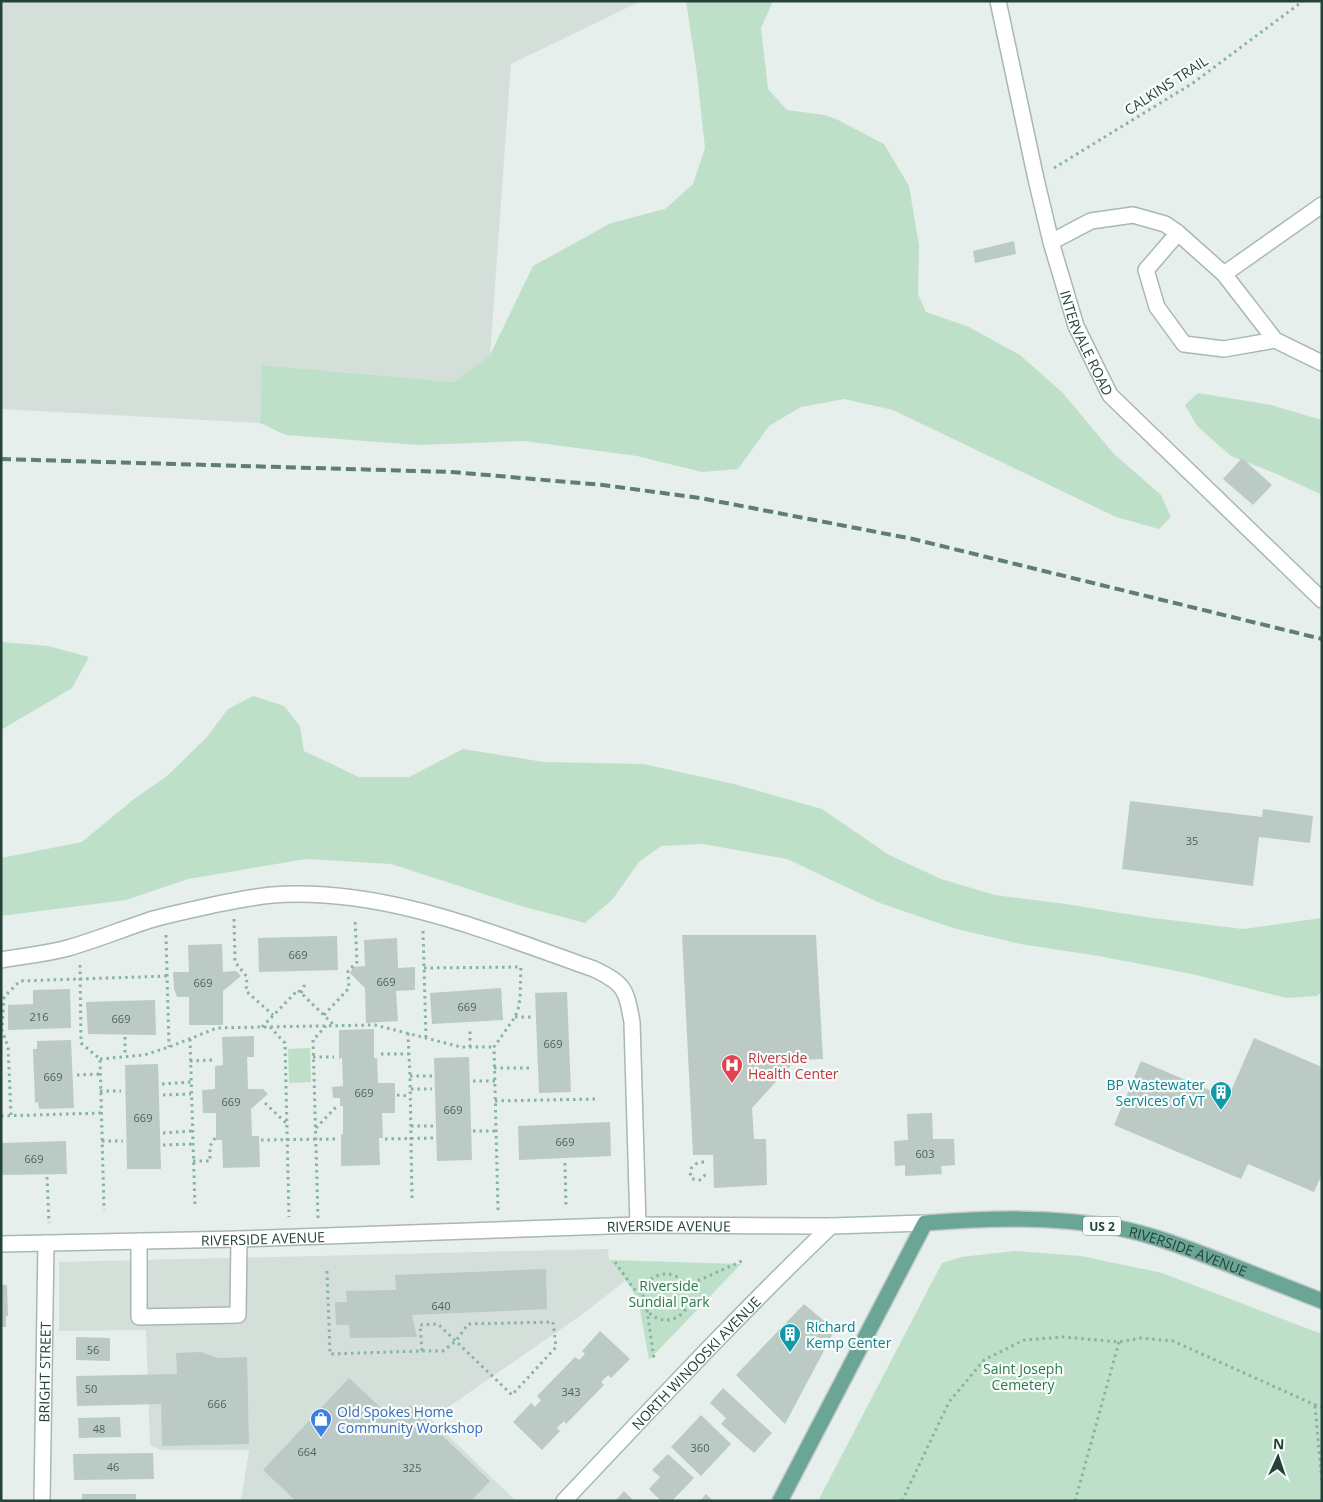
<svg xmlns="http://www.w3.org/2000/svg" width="1323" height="1502" font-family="'Open Sans',sans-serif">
<rect width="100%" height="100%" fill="#e6efeb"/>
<path fill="#d4dfda" d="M1 1H641L511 64 490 355 454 382 263 365 260 423 1 409Z
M608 1249 609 1260 625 1281 584 1313 431 1419 516 1501H241L249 1450H161L150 1445 146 1330 59 1331V1262Z"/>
<path fill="#bfe0c8" d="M686 1H773L761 28 768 89 787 110 824 115 836 119 884 144 909 186 919 245 918 294 926 312 969 327 1020 355 1062 392 1114 454 1161 495 1171 517 1159 529 1116 517 893 410 844 399 801 407 769 426 738 469 702 472 637 456 524 441 418 445 286 435 260 423 262 365 454 382 490 355 533 266 611 223 665 209 693 184 705 148 697 74Z
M1198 393 1271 405 1322 420V495L1277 474 1231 456 1197 426 1185 405Z
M1 642 48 646 89 657 72 688 1 730Z
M253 696 284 706 300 726 304 751 359 777H409L463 749 544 762 643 764 734 784 822 809 889 855 941 879 995 895 1066 904 1145 917 1243 929 1322 918V992L1317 996 1286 998 1192 974 1099 956 1020 944 953 928 880 903 787 859 703 844 661 846 639 862 612 900 585 923 521 906 391 864 306 859 188 879 126 900 1 916V858L82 842 134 799 167 776 207 737 228 709Z
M310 1048 311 1082 289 1083 288 1049Z
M1015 1251 1081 1256 1162 1273 1322 1334V1501H818L942 1263 961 1257Z
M609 1260 741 1264 649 1360 639 1304 632 1289Z"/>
<path fill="#bbcac4" d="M1014 241 1016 254 975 263 973 251Z
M1242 458 1272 485 1253 505 1223 479Z
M1130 801 1262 817 1263 809 1313 816 1310 843 1259 837 1253 886 1122 869Z
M682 935H816L823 1059 796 1060 752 1108 754 1139H766L767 1185 714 1188 713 1155H693Z
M337 936 338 970 259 972 258 938Z
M397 938 398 968 415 967V990L396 991 398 1021 366 1023 365 988 350 973 353 967 365 966 364 940Z
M222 944 223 972 236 971 241 976 223 991V1025H189V997H177L174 989 173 972H189L188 945Z
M501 988 503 1020 432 1024 430 993Z
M70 989 71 1028 8 1030V1005L33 1004V990Z
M567 992 571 1092 539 1093 535 993Z
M155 1000 156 1035 88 1034 86 1002Z
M374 1029V1058H377L378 1083H395V1113H382L383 1138H379L380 1165 341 1166V1134H343V1106H340V1098H333L332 1087 343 1086 342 1058 339 1059V1030Z
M254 1036V1057H247L248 1089H263L268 1094 251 1109 252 1136H259L260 1167 223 1168 222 1140H216V1113H203L202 1090 215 1089V1066L223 1065 222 1037Z
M1254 1038 1322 1067V1174L1314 1192 1248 1164 1241 1179 1114 1125 1141 1061 1228 1098Z
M71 1040 74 1108 39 1109 38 1102 35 1103 33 1049H37V1041Z
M469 1057 472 1160 437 1161 434 1058Z
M158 1064 161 1169H127L125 1065Z
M932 1113 933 1139H954L955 1165 941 1166 942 1174 905 1176V1165L895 1166 894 1141 908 1140 907 1114Z
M610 1122 611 1156 519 1160 518 1126Z
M66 1141 67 1174 1 1175V1143Z
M546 1269 547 1309 412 1315 417 1337 350 1338 349 1325H336L335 1302H347L346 1291 396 1290 395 1275Z
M1 1285H7L8 1316H6V1327H1Z
M804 1304 835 1330 785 1424 736 1375Z
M600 1331 630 1359 611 1378 608 1375 601 1382 604 1385 566 1424 564 1421 557 1428 560 1431 542 1450 513 1422 531 1403 535 1407 541 1400 537 1396 575 1357 579 1360 585 1354 582 1351Z
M76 1337 110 1338V1361L76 1360Z
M201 1352 218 1358 247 1357 249 1444 162 1446 161 1404 77 1406 76 1376 177 1374 176 1353Z
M349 1378 395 1421 410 1405 490 1481 471 1501H296L263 1470Z
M723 1388 772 1433 754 1453 721 1424 726 1418 710 1403Z
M701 1415 731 1444 701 1476 671 1447Z
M120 1417 121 1437 79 1438 78 1418Z
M153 1453 154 1479 74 1480 73 1454Z
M668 1454 694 1478 672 1501H661L649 1489 660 1477 652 1470Z
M624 1491 634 1501H615Z
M82 1494H136V1501H82Z
M706 1494 713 1501H700Z"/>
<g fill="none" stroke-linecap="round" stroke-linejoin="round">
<g stroke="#a8b8b2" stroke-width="18">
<path id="service" d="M1178 233 1146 270 1157 307 1184 344 1224 349 1275 340
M1051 242 1091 221 1133 215 1165 224 1178 233 1224 274 1275 340 1322 363
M1224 274 1322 205
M1 960C23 956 46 954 68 948 96 940 123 929 150 920 171 914 192 910 213 905 232 901 253 897 272 895 384 887 491 933 594 969 625 984 626 989 632 1022L638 1225
M139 1241V1317L238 1315 239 1239"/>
</g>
<g stroke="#a8b8b2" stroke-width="18">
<g id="minor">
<path id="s1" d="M998 1 1036 179 1051 242 1076 326 1110 395 1322 600"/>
<path id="s2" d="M42 1501 46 1243"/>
</g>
</g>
<g stroke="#a8b8b2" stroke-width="18">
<g id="tertiary">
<path id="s3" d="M1 1244 239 1239 638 1225 831 1226"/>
</g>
</g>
<g stroke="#a4bbb3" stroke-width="18">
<g id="secondary">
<path id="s4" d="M564 1501C652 1408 739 1314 831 1226L925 1223"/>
</g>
</g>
<g stroke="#c2cac8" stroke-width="18">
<g id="primary">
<path id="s5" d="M780 1501 925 1223C990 1218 1053 1216 1118 1228 1154 1235 1189 1249 1223 1262 1256 1275 1289 1288 1322 1301"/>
</g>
</g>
<path stroke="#86b3a5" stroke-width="3" stroke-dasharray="2.5 4" stroke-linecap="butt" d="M1054 168 1193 83 1303 1
M234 919 235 962 247 977 246 991 273 1015
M423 931 426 1038
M166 935 169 1047
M80 965 81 1043 100 1059 104 1210
M424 968 521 967
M301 993 304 987V981
M324 1015 349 988 348 971 357 962 355 919
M515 1017H531
M262 1027 298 990 335 1026
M270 1027 285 1043 289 1217
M408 1033 410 1076 412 1200
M125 1037V1056
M190 1039 195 1208
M470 1047V1029
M381 1054H409
M313 1057H334
M100 1059 144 1055 169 1047 217 1028 261 1027 375 1025 461 1047H494
M190 1061 213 1060
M494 1068H533
M77 1075 100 1074
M410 1076H433
M473 1081H495
M162 1084 191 1082
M411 1089H432
M100 1091H121
M163 1095 191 1094
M397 1095 410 1096
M495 1101 596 1099
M265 1103 287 1124
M11 1115 8 1047 2 1030 4 997 20 981 167 976
M1 1116 101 1113
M411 1126H434
M316 1128 336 1107 337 1104
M473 1131H496
M163 1133 192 1131
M385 1139 434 1138
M261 1140 337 1139
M102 1141H123
M163 1145 193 1144
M193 1161H210V1146L215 1138
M704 1162C694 1162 687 1169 692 1179L700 1180 707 1173
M565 1163 566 1207
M47 1177 49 1223
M498 1210 494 1047 515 1017 518 1009 520 999 521 964
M318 1218 313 1040 326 1026
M615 1262 634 1289 643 1294
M327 1271 330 1354 422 1351 420 1325 438 1324 512 1395 556 1347 553 1322 468 1324 456 1341 443 1351H422
M643 1297a23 23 0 1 1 46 0a23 23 0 1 1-46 0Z
M686 1286 742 1261
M647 1310 654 1359
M1315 1406 1322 1482
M902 1501 949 1402 984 1360 1024 1340 1063 1337 1119 1342 1141 1338 1173 1341 1322 1408
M1075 1501 1119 1342"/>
<use href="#service" stroke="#fff" stroke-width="15"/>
<use href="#minor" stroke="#fff" stroke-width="15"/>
<use href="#tertiary" stroke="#fff" stroke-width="15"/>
<use href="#secondary" stroke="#fff" stroke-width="15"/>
<use href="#primary" stroke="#6aa596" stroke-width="15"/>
<path stroke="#5f7d75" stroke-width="4" stroke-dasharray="10 5" stroke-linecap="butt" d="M1 459 452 472 603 485 700 498 913 539 1322 639"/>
</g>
<defs>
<g id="hospital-pin" transform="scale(1.125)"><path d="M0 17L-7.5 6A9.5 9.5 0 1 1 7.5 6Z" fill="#e0444e" stroke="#f7fbf9"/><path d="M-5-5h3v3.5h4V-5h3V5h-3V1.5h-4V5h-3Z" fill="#fff"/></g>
<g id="building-pin" transform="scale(1.125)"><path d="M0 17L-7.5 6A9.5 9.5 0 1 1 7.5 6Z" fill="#0f9aa8" stroke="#f7fbf9"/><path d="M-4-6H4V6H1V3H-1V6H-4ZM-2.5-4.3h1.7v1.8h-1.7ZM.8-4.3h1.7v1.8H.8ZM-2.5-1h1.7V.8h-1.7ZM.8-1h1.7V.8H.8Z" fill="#fff"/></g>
<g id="shop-pin" transform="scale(1.125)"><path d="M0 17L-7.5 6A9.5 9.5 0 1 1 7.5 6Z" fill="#3f7fe0" stroke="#f7fbf9"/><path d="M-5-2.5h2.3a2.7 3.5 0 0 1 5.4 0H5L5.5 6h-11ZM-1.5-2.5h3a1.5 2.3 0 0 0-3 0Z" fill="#fff"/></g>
</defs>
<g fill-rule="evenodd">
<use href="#hospital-pin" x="732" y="1065"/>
<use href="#building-pin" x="1221" y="1092"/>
<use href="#building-pin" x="790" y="1334"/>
<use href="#shop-pin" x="321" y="1419"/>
</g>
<g text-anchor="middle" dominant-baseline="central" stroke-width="4.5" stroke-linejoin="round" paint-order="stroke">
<g font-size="11" fill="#4a645c">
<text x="1192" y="840">35</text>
<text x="298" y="954">669</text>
<text x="386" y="981">669</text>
<text x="203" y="982">669</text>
<text x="467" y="1006">669</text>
<text x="39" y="1016">216</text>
<text x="121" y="1018">669</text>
<text x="553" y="1043">669</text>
<text x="53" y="1076">669</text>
<text x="364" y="1092">669</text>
<text x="231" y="1101">669</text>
<text x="453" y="1109">669</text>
<text x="143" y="1117">669</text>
<text x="565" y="1141">669</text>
<text x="925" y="1153">603</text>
<text x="34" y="1158">669</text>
<text x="441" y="1305">640</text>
<text x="93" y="1349">56</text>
<text x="91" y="1388">50</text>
<text x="571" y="1391">343</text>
<text x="217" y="1403">666</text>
<text x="99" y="1428">48</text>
<text x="700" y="1447">360</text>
<text x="307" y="1451">664</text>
<text x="113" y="1466">46</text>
<text x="412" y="1467">325</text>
</g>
<rect fill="#f7fbf9" stroke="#637a73" stroke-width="1" x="1083" y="1216.5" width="38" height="19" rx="4"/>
<g font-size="12" font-weight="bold" fill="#24423a">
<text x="1102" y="1226">US 2</text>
</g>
<g font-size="14" fill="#24423a" stroke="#f7fbf9">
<text transform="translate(1166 85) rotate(-33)">CALKINS TRAIL</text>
<text stroke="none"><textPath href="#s1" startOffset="354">INTERVALE ROAD</textPath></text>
<text stroke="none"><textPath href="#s3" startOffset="668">RIVERSIDE AVENUE</textPath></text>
<text stroke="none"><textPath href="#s3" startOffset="262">RIVERSIDE AVENUE</textPath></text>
<text stroke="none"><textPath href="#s5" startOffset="581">RIVERSIDE AVENUE</textPath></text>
<text stroke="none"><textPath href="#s4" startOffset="191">NORTH WINOOSKI AVENUE</textPath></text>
<text stroke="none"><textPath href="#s2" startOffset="129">BRIGHT STREET</textPath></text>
</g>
<g font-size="14" fill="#be3a42" stroke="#f7fbf9" text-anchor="start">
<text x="748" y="1057">Riverside<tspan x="748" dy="16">Health Center</tspan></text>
</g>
<g font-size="14" fill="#0d838f" stroke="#f7fbf9" text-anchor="end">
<text x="1205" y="1084">BP Wastewater<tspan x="1205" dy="16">Services of VT</tspan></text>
<text x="806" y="1326" text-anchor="start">Richard<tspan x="806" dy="16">Kemp Center</tspan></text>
</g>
<g font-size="14" fill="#2d7a4b" stroke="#f7fbf9">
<text x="669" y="1285">Riverside<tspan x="669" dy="16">Sundial Park</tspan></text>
<text x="1023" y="1368">Saint Joseph<tspan x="1023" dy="16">Cemetery</tspan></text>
</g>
<g font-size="14" fill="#366cbe" stroke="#f7fbf9" text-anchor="start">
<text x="337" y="1411">Old Spokes Home<tspan x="337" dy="16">Community Workshop</tspan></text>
</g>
</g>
<rect width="1323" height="1502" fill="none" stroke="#24423a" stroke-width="5"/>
<g transform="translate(1278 1457) rotate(3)" stroke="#f7fbf9" stroke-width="4" paint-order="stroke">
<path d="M0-4L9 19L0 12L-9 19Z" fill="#24423a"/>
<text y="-8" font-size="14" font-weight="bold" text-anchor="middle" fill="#24423a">N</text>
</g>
</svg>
